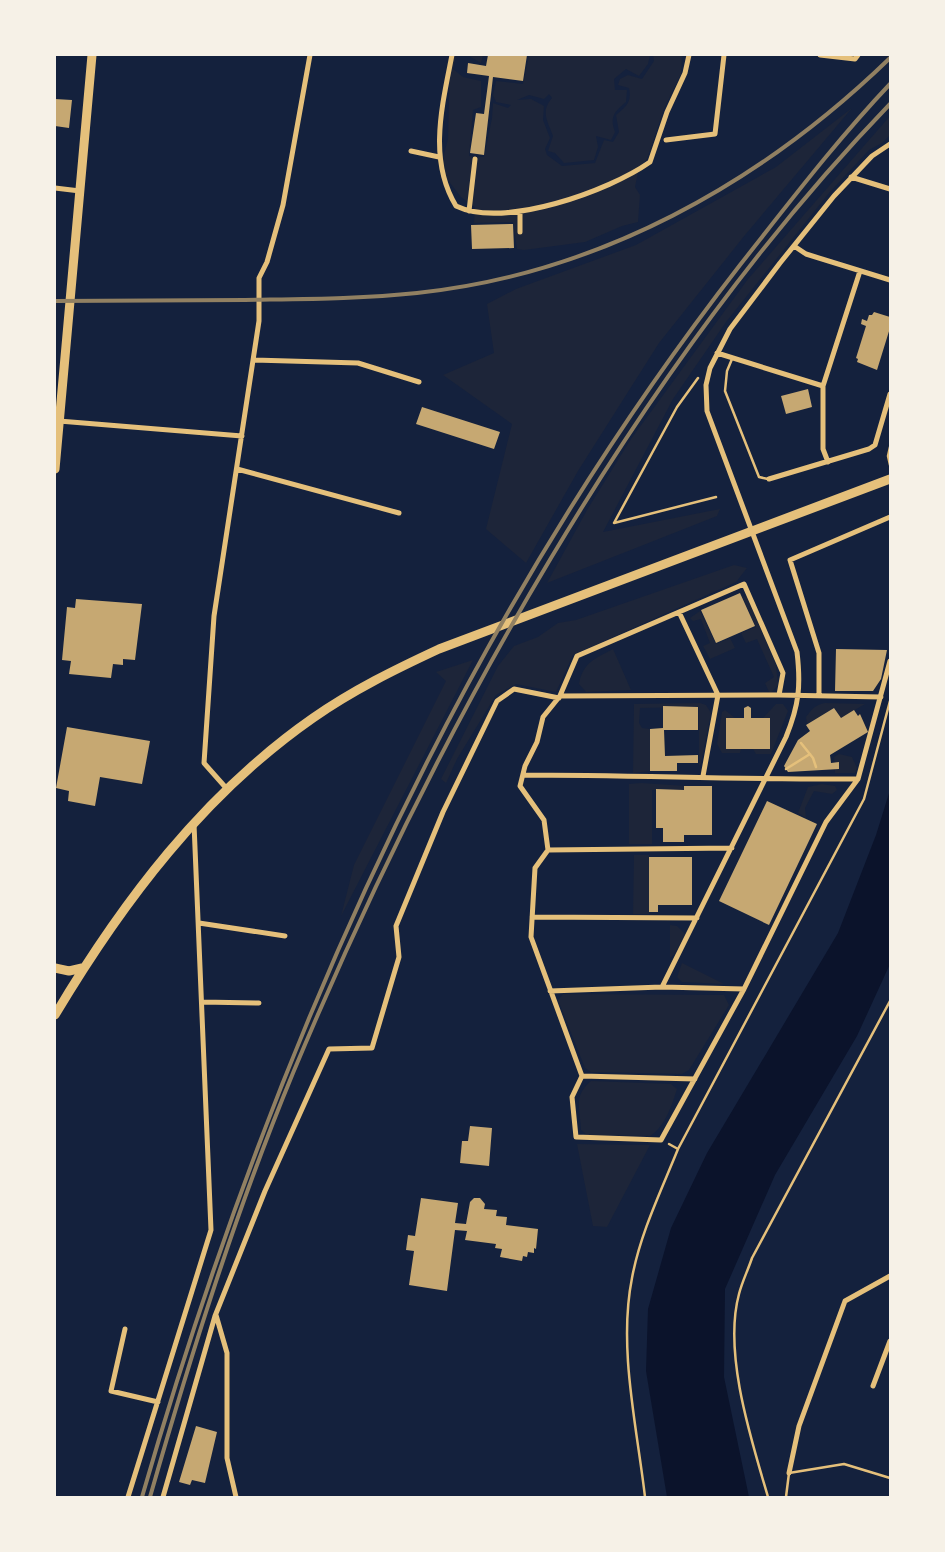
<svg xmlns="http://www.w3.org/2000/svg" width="945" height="1552" font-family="'Work Sans',sans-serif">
<rect width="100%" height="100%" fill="#14213d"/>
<path fill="#1d2539" d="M450 55H483L481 63 469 56H456L453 69 463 77 481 81V107L473 110 469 156 484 157 492 118 493 103 508 108 511 105 496 102 493 95 496 81 523 84 529 55H650L648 64 639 76 626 69 614 79 615 90H627L626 102C615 111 609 117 615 132L611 140 596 136 598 147 594 160 564 163 555 153 548 151 553 136C548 122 540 112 552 98L549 94 544 99 529 95 517 100 531 99 544 106 543 120 550 138 545 149 547 155 562 166 595 163 604 140 613 142 619 132 616 115C626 106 632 103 629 88L618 85 620 79 628 75 642 79 654 61 653 55H682L681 74 664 109 647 159 639 168 635 187 640 195 638 222 622 226 585 242 524 250 517 249 513 222 474 223 475 207 461 197 440 170 448 139Z
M852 108 745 235 659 343 578 471 526 563 486 529 512 424 443 375 494 353 487 304 516 289 636 245 776 167Z
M890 116V135L882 143 869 150 829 193 726 322 673 399 603 532 720 509 717 516 547 583 587 510 631 439 748 279Z
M734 565 747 568 736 582 573 655 556 692 516 684 496 695 457 759 446 783 441 779 498 666 514 646 538 637 558 623 576 620Z
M742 596 747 597 776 665 778 685 772 692H769L765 683 774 677 757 639 746 643 741 633 756 627Z
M700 611 716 644 730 638 735 648 710 659 703 646 710 643 701 619 693 621 690 618Z
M613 649 631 690 586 692 579 684C583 662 595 659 613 649Z
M473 660 341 916 354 865 446 681 436 672Z
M700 703 706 705 711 713 701 764 699 766V707L640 708 639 723 642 728 650 729V771L633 773 634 704Z
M825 703 865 704 841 718 834 708 807 724 806 717C812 709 815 705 825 703Z
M776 704H783L788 711 771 754H756L753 749H770V718H763Z
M725 710 735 718H726V748L741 749 740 753H722L717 744 722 712Z
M839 754 852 757 857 768 855 773H835L834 757Z
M641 783 686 786H684V790H652V844H629V784Z
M822 784 835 786 837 790 832 794 814 791 805 808 806 818 798 813 808 787Z
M634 855H649V914H633Z
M670 925 677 926 685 934 674 955 670 958Z
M682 963 724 984 682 982 677 977Z
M563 994 724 995 729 1005 689 1070 682 1074 591 1072 585 1068 558 1000Z
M591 1081 671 1084 677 1089C672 1105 665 1127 650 1136L587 1135 581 1130C580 1108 573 1096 591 1081Z
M577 1144 650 1145 607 1227 593 1226Z"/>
<path fill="#0b132b" d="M890 790V964L857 1036 775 1175 725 1289 724 1377 749 1497H667L646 1371 648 1309 671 1228 707 1153 838 933 876 835Z"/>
<path fill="#c6a872" d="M488 55H527L523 81 493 77 484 155 470 153 476 113 484 114 489 76 467 73 468 63 486 66Z
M55 99 72 100 69 128 55 126Z
M513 224 514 248 472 249 471 225Z
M874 312 890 317V328L877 370 857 362 858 359 856 358 866 326 861 324 862 319 867 321 869 315H872Z
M808 389 812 407 786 414 781 396Z
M422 407 500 432 494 449 416 424Z
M740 593 755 626 716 643 701 610Z
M76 599 142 604 135 660 123 659V665L113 664 111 678 69 674 71 661 62 660 67 607 75 608Z
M836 649 887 650 881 679 873 691H835Z
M663 706 698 707V730H664L665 756 698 755V763H677V771H650V729L663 728Z
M748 706 751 708V718H770V749H726V718H744V708Z
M834 708 841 718 854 710 858 716 860 714 868 732 830 755 831 763 839 762V769L788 772 784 766 798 740 810 731 806 725Z
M67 727 150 741 142 784 100 777 95 806 68 801 69 791 56 788Z
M684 786H712V835H684V842H663V828H656V789L684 790Z
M767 801 817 824 769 925 719 901Z
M649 857H692V905H658V912H649Z
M470 1126 492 1128 489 1166 460 1163 462 1141H468Z
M421 1198 458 1203 455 1223 466 1224 470 1202 474 1198H480L485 1204 484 1209 497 1210 496 1216 507 1217 506 1225 538 1229 536 1249 534 1248V1253L528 1252 527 1257 523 1256 522 1261 500 1257 502 1249 495 1248 496 1244 465 1240 467 1231 455 1230 447 1291 409 1285 414 1251 406 1250 408 1235 415 1236Z
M196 1426 217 1432 205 1483 192 1480 190 1485 179 1482Z"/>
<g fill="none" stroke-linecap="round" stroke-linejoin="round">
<path stroke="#e5c07b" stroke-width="2.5" d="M698 378 677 407 614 523 716 497
M801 743 813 758 816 767
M786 769 810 754
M669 1144 678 1149 864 799 890 701
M645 1497C637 1427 618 1348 632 1278 640 1234 661 1191 678 1149
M768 1497C751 1439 723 1353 739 1294 742 1282 748 1270 752 1258L890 1001"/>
<path stroke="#e5c07b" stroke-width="2.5" d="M732 359 727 371 725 391 759 477 768 479
M890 447 888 456 890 465
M786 1497 789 1473 844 1464 890 1478"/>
<path stroke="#e5c07b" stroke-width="5" d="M452 55C442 106 428 160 456 206 504 229 609 191 650 162L667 112 685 73 689 55
M820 55 855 59 858 55
M666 140 715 134 724 55
M411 151 439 157
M851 177 890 189
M55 188 80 191
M469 211 475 159
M520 212V232
M794 246 806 254 890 280
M717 353 823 386
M253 360 358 363 419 382
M59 421 242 436
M828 462 823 449V386L860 271
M237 469 399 513
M769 479 869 449 875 445 890 394
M679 612 718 695 703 776
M819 695V653L790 560 890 517
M523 775C635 775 746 780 858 779L826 822 744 989 661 1140 576 1137 572 1097 582 1076 531 937 535 868 548 850 544 820 520 786 525 766 537 742 543 717 560 696 779 695 881 697
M858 779 890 661
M227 789 204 763 214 616 259 321V278L267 262 283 205 310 55
M548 850 732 848
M532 917 697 918
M199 923 285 936
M662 987 786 737C799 705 801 686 797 652L707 411 706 385 710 368 730 329 780 263 834 196 872 156 890 144
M550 991 662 987 744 989
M202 1002 259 1003
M582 1076 695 1079
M216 1315 227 1353V1458L236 1497
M125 1329 111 1391 158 1402
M873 1386 890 1341
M789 1473 799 1426 845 1301 890 1276
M128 1497 211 1230 194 824
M163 1497 215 1316 265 1191 329 1049 372 1048 399 957 396 926 443 812 497 701 514 689 559 698 577 656 744 584 783 673 779 695"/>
<path stroke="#e5c07b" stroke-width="9" d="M55 469 92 55
M55 968 69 971 82 968
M55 1015C123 901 204 794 313 718 353 690 396 669 439 649L890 479"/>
<path stroke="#918062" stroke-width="4" d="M55 301C118 301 182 300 245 300 302 299 360 299 417 293 598 274 760 184 890 58
M142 1497C269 1057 458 628 740 265 789 203 836 141 890 84
M150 1497C191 1354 236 1211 293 1073 367 896 452 723 551 558 648 396 759 240 890 104"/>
</g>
<rect width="945" height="1552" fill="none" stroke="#f6f1e7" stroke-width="112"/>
</svg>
